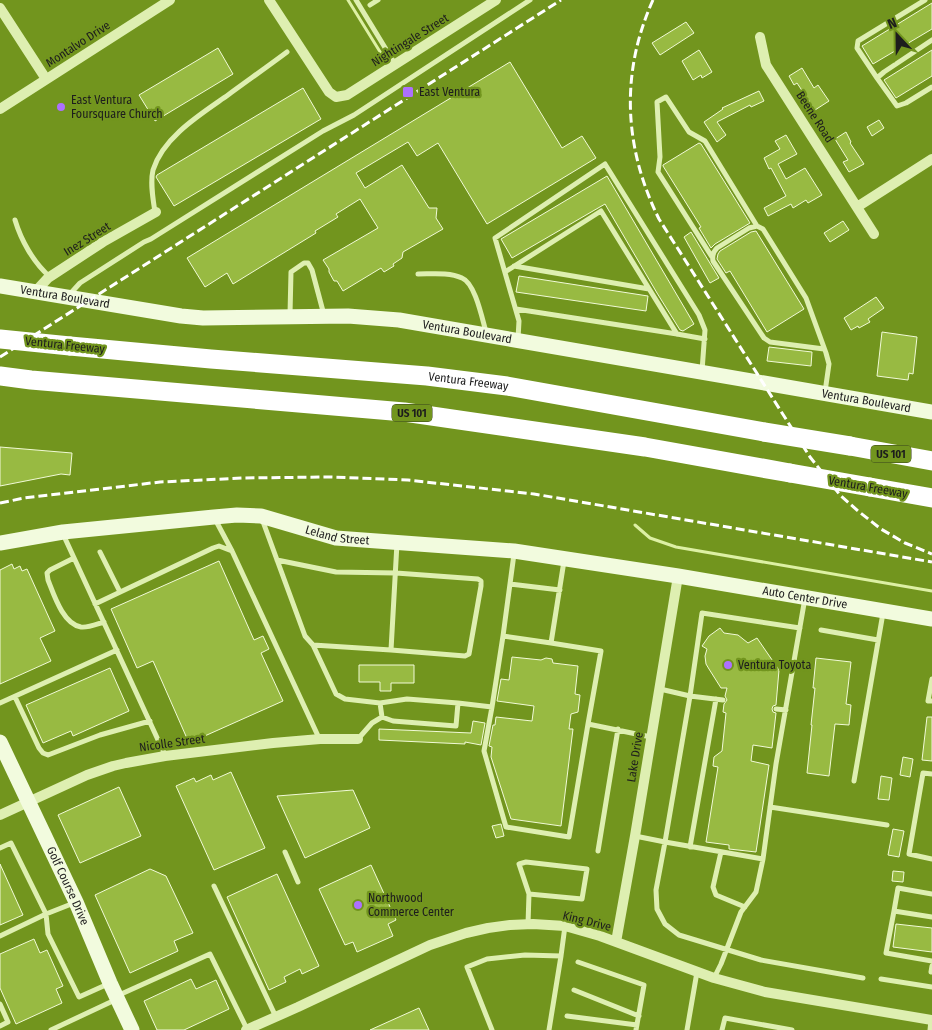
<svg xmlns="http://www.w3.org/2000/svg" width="932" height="1030" font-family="'Fira Sans Condensed',sans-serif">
<rect width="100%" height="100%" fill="#72951e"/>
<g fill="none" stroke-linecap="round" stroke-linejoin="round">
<path stroke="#ddf0a4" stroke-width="3" d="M348 0 382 55
M635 525 650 538 676 547 932 591"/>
</g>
<path fill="#98ba42" stroke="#f1fad7" d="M932 3V29L873 64 862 46Z
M686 22 694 33 660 55 652 43Z
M218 48 233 74 155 121 139 95Z
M699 50 712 72 702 78 701 75 693 80 682 61Z
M932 50V76L896 98 884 80Z
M510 62 562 148 582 136 596 158 487 224 438 143 417 156 408 142 356 173 365 188 402 165 429 208H437L436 218 443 229 403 252 402 258 393 264 394 266 384 272 381 268 343 291 337 281H334L329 272V269L323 260 378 228 360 199 336 214 338 217 315 231 316 233 233 284 227 273 205 287 187 258Z
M802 68 814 88 818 85 829 101 815 110 797 83 794 85 789 76Z
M303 88 321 119 174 206 156 177 157 175Z
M759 91 764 101 751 107 750 105 717 122 726 135 717 142 704 122 723 109 722 108Z
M879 120 884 128 872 136 867 127Z
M846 132 851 142 850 143 864 164 849 172 843 162 848 160 835 139Z
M786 135 797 154 778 164 786 179 805 168 822 195 808 203 806 200 793 208 791 204 768 216 764 208 786 196 771 168 769 169 764 158 780 149 775 141Z
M699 143 701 144 750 223 715 244 711 248 699 228 701 227 663 166V165Z
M607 176 694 324 683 331 680 330 657 293 605 204 512 258 501 239Z
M843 221 849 230 830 242 824 233Z
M756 231 804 309 767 332 730 271 726 273 717 259 718 254 720 251 751 232Z
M691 232 719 278 710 283 684 237Z
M519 276 648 296 646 311 516 292Z
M876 297 884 308 868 319 870 322 859 328 858 326 851 330 844 318Z
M882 332 917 337 913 374 909 373 908 380 877 376Z
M769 347 812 352 811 366 767 361Z
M0 447 72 453 70 475 61 474 0 486Z
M219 561 254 640 263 636 269 649 261 653 283 701 189 743 153 661 137 668 111 609Z
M12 564 14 569 20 566 22 571 27 569 55 631 40 638 51 661 0 684V570Z
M720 628 724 633 738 635 748 643 757 638 779 670 776 705 773 706 772 709 773 712 776 713 772 748 753 745 751 761 769 765 756 852 729 849V845L706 842 718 767 713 766 714 757 722 751 726 713 723 712 724 704 727 700 725 696 727 688H721L709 669 706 664 705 656 707 649 702 646 709 636Z
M512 657 541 660 546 658 552 659 553 663 578 666 575 694 580 695 578 712 571 714 569 729H573L561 826 511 819 491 757 492 747 489 746 493 725H495L496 717 532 721 534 706 497 701 501 679 509 680Z
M816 658 851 662 846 704 851 705 849 725 835 724 829 776 807 773 812 725H811L815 688H813Z
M359 665H414V683H391V691H380V682H359Z
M110 668 129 711 73 736 71 731 43 743 26 705Z
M927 717H932V761L922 760Z
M473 721 485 723 481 745 465 742V744L379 740V729L471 733Z
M903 757 913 759 910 777 900 775Z
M231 772 265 848 214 870 176 786 194 778 196 782 211 775 213 780Z
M881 776 892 778 889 800 878 799Z
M119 787 141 836 80 863 58 815Z
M353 790 370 828 305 858 277 796Z
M501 824 504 836 496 838 492 826Z
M893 829 904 831 899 857 888 855Z
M0 864 23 915 0 925Z
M371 865 396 920 388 924 393 936 357 952 353 942 345 945 319 889Z
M150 869 166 876 193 933 174 941 178 951 130 973 95 895Z
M893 871 904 872 903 882 892 881Z
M277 874 319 966 302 974 300 969 284 977 286 982 269 990 227 897Z
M896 924 932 928V952L893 947Z
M34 939 40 953 47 950 63 986 56 989 62 1003 16 1024 0 988V954Z
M191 979 196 989 216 980 229 1009 184 1030H157L144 1001Z
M419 1008 429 1030H370Z"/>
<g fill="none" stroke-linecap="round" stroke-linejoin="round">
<path stroke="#deefb1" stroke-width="5" d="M356 0 395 64
M370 5 378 0
M932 40 884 72 877 78 897 106 906 103 932 87
M877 78 857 48 858 41 925 0
M155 212C153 199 150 183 153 170 163 137 201 114 228 95 247 81 267 67 287 52
M15 220C21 240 33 262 50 277
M712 257 658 172 660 157 657 102 666 97 689 132 705 141 757 226
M514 266 649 289
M505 272 601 211 677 334
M418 274C432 274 449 272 462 278 475 283 482 318 486 332
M70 294 80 283 144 242 151 239 323 131 354 115 530 0
M516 309 677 334 705 339
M290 314 291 272 304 263H308L312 270 324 315
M518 339 519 321 495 238 605 164 699 315 705 330 702 371
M824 349 770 342 764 338 713 261C712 256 713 252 717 248L749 228 757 226 763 229 806 298 826 353 829 364 825 392
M215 519 232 551
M262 519 305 636 313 645 391 650 397 543
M63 534 165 755
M100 552 120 592
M514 554 503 636 551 643 564 561
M74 558 50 570 47 573 48 580C54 595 63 624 81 627 88 628 97 624 104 622
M277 560 336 572 396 573 478 579 481 581V586L469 654 465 656 391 650
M510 584 560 590
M95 604 213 548 219 546 232 551 319 738
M821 630 878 640
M551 643 601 651 588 724 651 737
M313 645 336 694 345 699 380 703 382 717
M932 679 928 701H932
M660 689 690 696 665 842 763 859
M15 697 39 748 43 753 48 755 100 735 150 721
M723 700 690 696 702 613 800 628
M0 703 117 650
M380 703 407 699 458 703
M492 707 484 751 506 827 569 837 588 724
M776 709 786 710
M358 739 372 723 382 717 393 721 456 726 458 703 492 707 503 636
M932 774 923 773 909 854 932 859
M854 781 883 613
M770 807 887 825
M635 836 665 842 656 890 657 909 665 924 679 935 761 960 863 978
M690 847 716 699
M0 848 11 843 46 914 0 936
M598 851 618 729
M285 852 298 882
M721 852 713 887 716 895 745 907
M214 886 276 1017
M74 903 46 914 48 934 79 997 108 984
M894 911 898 888 932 894
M932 917 894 911 886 953 932 961
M528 924 529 894 519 864 526 862 587 869 582 899 529 894
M578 962 644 985 636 1030
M932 966 931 972H932
M714 978 721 964 741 912 756 892 763 859 776 764 805 598
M881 979 932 987
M574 990 639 1016
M119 995 210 954 247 1029
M0 1004 8 1022 0 1026
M567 1016 637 1025
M51 1030 115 1000
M492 1030 467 967 487 959 525 955 561 956 565 926
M549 1030 561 956
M687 1030 697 972
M722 1030 725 1018 792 1030
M930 1030 931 1020"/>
<path stroke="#deefb1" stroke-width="10" d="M269 0 329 92 336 97 347 95 496 0
M0 8 46 79
M760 37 766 65 874 234
M0 109 170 0
M857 207 932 159
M36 291 48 278 103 242 156 212
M0 815 87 775 113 766 126 763 165 756 273 743 320 739H358
M616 942 635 836 678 576
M246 1030 298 1007 430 945 466 933 488 928 510 925 533 924 565 926 600 936 714 978 765 992 932 1020"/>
<g stroke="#f2fbde" stroke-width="15">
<path id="s1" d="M0 286 181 316 203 318 348 316 399 320 932 412"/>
<path id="s2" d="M0 543 63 532 214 517 237 515 261 516 336 538 514 551 678 576 932 619"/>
<path id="s3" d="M0 742 76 902 110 983 132 1030"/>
</g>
<g stroke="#fff" stroke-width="19">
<path id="s4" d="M70 346 211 359 427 376 507 386 764 432"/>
<path d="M0 376 31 380 404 412 645 447 790 473"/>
<path d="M850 446 932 461"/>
<path d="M870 487 932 498"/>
</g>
<path stroke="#fff" stroke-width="3" stroke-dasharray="9 4" stroke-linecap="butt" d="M653 0C620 73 624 148 659 219L810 457 840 495 858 511 881 529 905 543 932 554
M0 357 561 0
M0 503 24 498 160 482 243 478 330 477 408 480 534 494 932 562"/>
<path stroke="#fff" stroke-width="19" d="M0 339 70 346
M764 432 850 446
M790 473 870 487"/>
</g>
<g fill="#ad70fe" stroke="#72951e" stroke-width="2">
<rect x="402" y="86" width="12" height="12" rx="2.5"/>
<circle cx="61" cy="107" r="5"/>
<circle cx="728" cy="665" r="5"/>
<circle cx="358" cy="905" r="5"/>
</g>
<g text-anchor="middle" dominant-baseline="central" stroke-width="4.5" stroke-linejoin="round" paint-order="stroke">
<g fill="#72951e" stroke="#36411d" stroke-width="1">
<rect x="392" y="404.5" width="40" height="17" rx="4"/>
<rect x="871" y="445.5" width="40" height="17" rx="4"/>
</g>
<g font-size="11" font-weight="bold" fill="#1d1d1d">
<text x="412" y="413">US 101</text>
<text x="891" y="454">US 101</text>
</g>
<g font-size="12" fill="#1d1d1d" stroke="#72951e">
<text transform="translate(410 40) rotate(-32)">Nightingale Street</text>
<text transform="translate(78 44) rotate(-33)">Montalvo Drive</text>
<text transform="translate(815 117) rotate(57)">Beene Road</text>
<text transform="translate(87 239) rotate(-32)">Inez Street</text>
<text stroke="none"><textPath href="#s1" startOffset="66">Ventura Boulevard</textPath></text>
<text stroke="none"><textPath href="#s1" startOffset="471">Ventura Boulevard</textPath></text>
<text transform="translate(65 345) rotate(6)">Ventura Freeway</text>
<text stroke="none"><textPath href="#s4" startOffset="400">Ventura Freeway</textPath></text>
<text stroke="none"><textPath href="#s1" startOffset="876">Ventura Boulevard</textPath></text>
<text transform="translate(868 487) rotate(10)">Ventura Freeway</text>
<text stroke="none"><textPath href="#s2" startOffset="342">Leland Street</textPath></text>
<text stroke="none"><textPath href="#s2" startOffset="814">Auto Center Drive</textPath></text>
<text transform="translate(172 743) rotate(-8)">Nicolle Street</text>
<text transform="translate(635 757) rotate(-81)">Lake Drive</text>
<text stroke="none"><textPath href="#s3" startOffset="159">Golf Course Drive</textPath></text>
<text transform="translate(587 921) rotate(14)">King Drive</text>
</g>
<g font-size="12" fill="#1d1d1d" stroke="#72951e" text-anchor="start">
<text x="419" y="92">East Ventura</text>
<text x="71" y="100">East Ventura<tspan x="71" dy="14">Foursquare Church</tspan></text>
<text x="738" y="665">Ventura Toyota</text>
<text x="368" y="898">Northwood<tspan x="368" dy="14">Commerce Center</tspan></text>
</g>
</g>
<g transform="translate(897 35) rotate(338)" stroke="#72951e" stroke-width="4" paint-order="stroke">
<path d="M0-4L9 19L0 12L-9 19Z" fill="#1d1d1d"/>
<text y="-8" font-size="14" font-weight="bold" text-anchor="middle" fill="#1d1d1d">N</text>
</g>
</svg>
